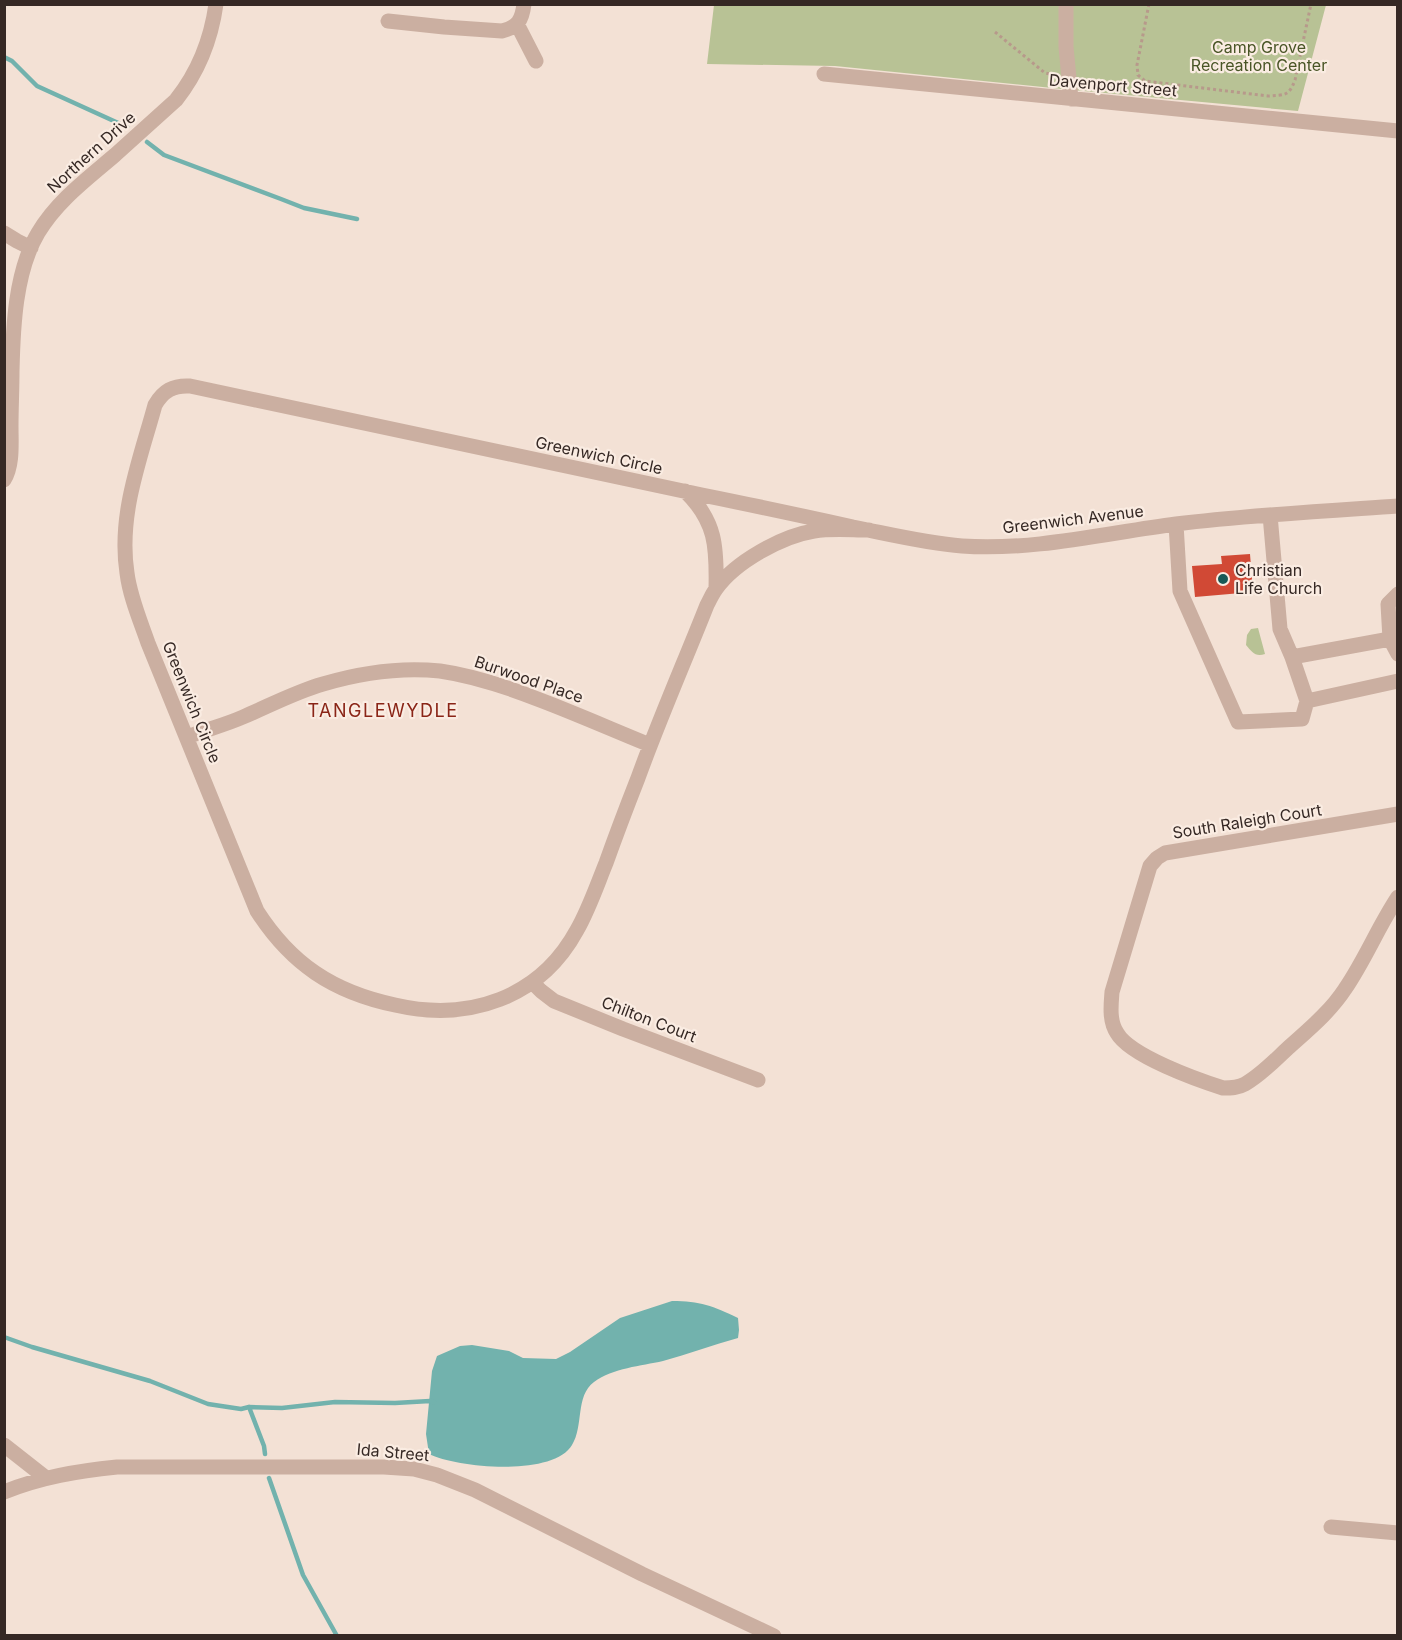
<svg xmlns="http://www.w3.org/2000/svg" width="1402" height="1640" font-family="Inter,sans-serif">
<rect width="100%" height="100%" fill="#f3e1d5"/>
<path fill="#b8c295" d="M714 5H1326L1298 111 1062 89 835 66 707 64Z
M1258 628 1265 654C1255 657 1252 652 1246 645L1247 635 1251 629Z"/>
<path fill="#72b2ad" d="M672 1301C700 1301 713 1306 738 1318L739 1330 738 1338C713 1345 688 1354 663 1361 641 1366 613 1368 594 1382 575 1396 584 1426 572 1445 553 1477 457 1468 429 1454L426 1434 432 1371 437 1356 460 1346 472 1345 509 1351 523 1358 556 1359 570 1352 620 1318Z"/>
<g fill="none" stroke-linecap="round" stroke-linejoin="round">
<path stroke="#72b2ad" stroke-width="4.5" d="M4 57 12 61 37 86 127 127
M147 142 164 155 281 199 304 208 357 219
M4 1337 32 1347 150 1381 208 1404 241 1409 249 1407 282 1408 335 1402 395 1403 430 1401 434 1402
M249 1407 264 1446 265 1454
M269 1478 303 1575 337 1636"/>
</g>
<path fill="#d14935" d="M1250 554 1253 592 1195 597 1192 566 1222 564 1221 556Z"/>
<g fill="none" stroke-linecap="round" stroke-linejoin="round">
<path stroke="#b7998b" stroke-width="3" stroke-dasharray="3 3" stroke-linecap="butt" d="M1149 4 1137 65 1138 75 1145 81 1268 96C1285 95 1289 96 1295 80L1311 4
M995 32 1045 73 1055 75"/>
<path stroke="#cbafa1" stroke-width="15" d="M1066 4V47L1071 99
M388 21 444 27 502 31C518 27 522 20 524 4
M517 24 536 61
M824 74 1398 131
M4 233 17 241 31 248
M4 480C13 465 11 444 11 426 11 408 12 390 12 371 13 328 15 272 38 233 57 201 87 179 115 155 135 137 156 118 176 100 199 71 211 40 216 4
M685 491C716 521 717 547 716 589
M1270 515 1280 629 1292 657
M1176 524 1180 591 1238 722 1302 719 1307 701
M869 530C851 530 832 528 814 531 782 536 735 562 716 589 712 594 710 600 707 605 684 663 659 720 638 778 627 806 616 835 606 863 597 885 589 909 577 930 540 998 469 1022 395 1005 333 992 291 964 257 911L148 643C140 620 130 597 127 573 118 515 140 460 155 405 163 391 173 385 190 386 361 422 531 459 702 495 752 505 803 516 853 527 889 534 925 543 962 546 1034 551 1106 533 1176 524 1250 515 1324 511 1398 506
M1398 594 1388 604 1390 639 1398 654
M1390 639 1292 657 1307 701 1398 681
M187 737C205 730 225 725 243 717 269 706 295 692 323 684 360 673 401 667 440 671 475 676 507 687 540 700 577 714 613 730 650 745
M1398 814 1165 853 1157 858 1150 866 1112 992C1111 1005 1109 1021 1117 1033 1130 1056 1198 1080 1223 1088 1231 1088 1238 1088 1245 1084 1261 1075 1274 1061 1288 1048 1308 1030 1330 1012 1345 989 1365 960 1378 927 1398 897
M532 982 541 991 554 1001 623 1029 758 1080
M4 1445 46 1478
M4 1492C41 1477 78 1471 117 1467H384L414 1469 437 1475 475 1490 642 1574 774 1636
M1331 1527 1398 1533"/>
</g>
<circle fill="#175956" stroke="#faece2" stroke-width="2" cx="1223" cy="579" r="6"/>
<g text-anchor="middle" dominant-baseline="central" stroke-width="4.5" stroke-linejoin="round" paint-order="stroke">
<g font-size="16" fill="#495526" stroke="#faece2">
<text x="1259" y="47">Camp Grove<tspan x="1259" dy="18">Recreation Center</tspan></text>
</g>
<g font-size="16" fill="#352824" stroke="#faece2">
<text transform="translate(1113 85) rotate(5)">Davenport Street</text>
<text transform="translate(91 152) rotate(-42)">Northern Drive</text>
<text transform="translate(599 455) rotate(12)">Greenwich Circle</text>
<text transform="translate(1073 519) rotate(-7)">Greenwich Avenue</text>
<text transform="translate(529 679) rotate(19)">Burwood Place</text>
<text transform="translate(192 702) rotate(68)">Greenwich Circle</text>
<text transform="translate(1247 821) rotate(-9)">South Raleigh Court</text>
<text transform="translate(649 1019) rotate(21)">Chilton Court</text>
<text transform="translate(393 1452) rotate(5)">Ida Street</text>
</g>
<g font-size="16" fill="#352824" stroke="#faece2" text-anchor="start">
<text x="1235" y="570">Christian<tspan x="1235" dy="18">Life Church</tspan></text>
</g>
<g font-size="18" letter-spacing="1.5" fill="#8a2517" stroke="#faece2">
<text x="383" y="710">TANGLEWYDLE</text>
</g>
</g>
<rect width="1402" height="1640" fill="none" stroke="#352824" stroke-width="12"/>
</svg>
